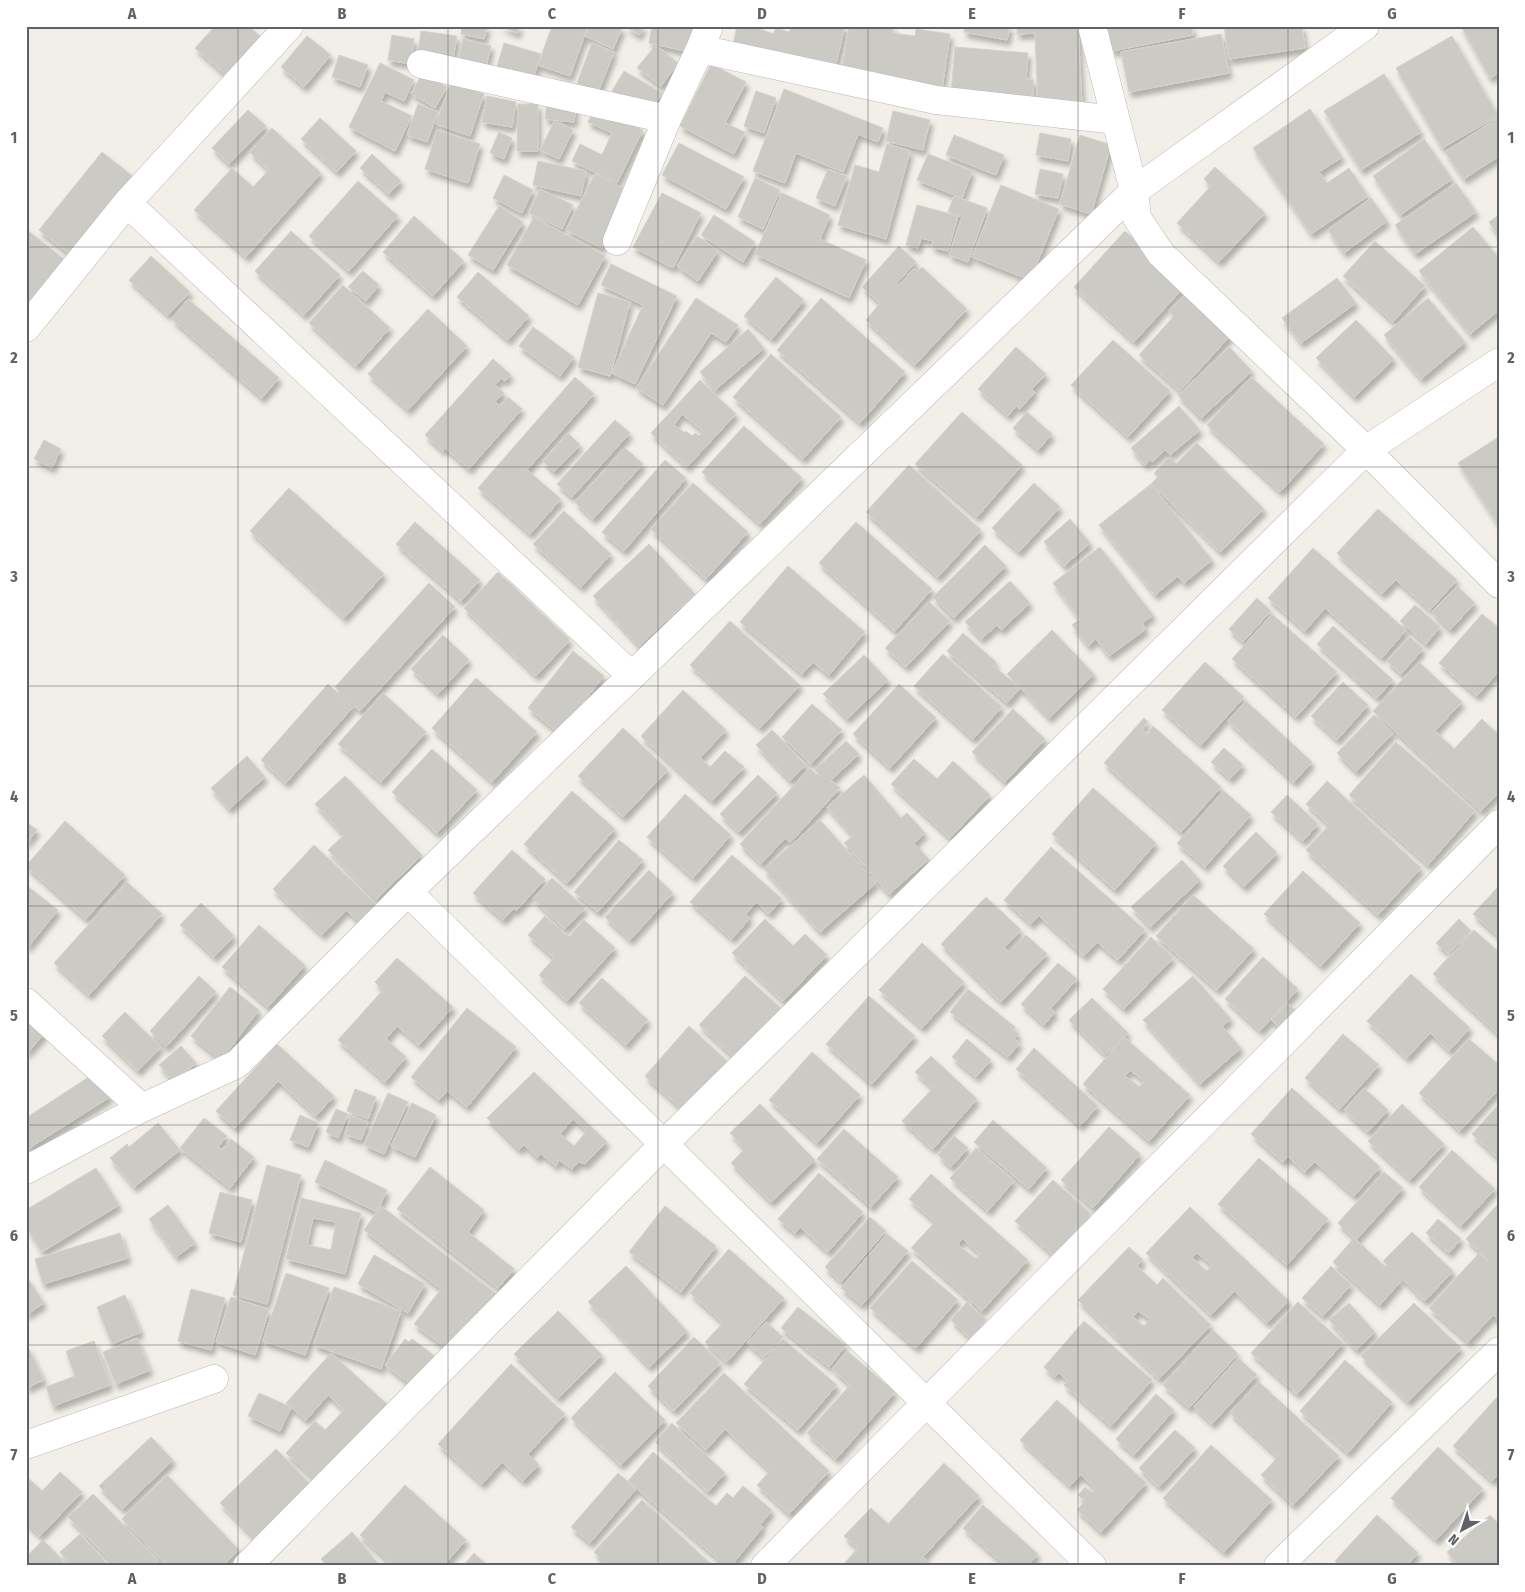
<svg xmlns="http://www.w3.org/2000/svg" width="1525" height="1592" font-family="'Fira Sans Condensed',sans-serif">
<defs>
<filter id="shadow"><feDropShadow dx="3" dy="5.5" stdDeviation="2.5" flood-color="#0004"/></filter>
</defs>
<rect width="100%" height="100%" fill="#f1efe8"/>
<path fill="#cccac5" stroke="#d6d1c6" fill-rule="evenodd" filter="url(#shadow)" d="M215 26H249L264 40 229 78 195 48Z
M462 26H487L484 39 461 34Z
M501 26H520L517 33Z
M552 26H588L570 76 538 65Z
M590 26H618L622 28 613 49 585 36Z
M625 26H644L639 35Z
M652 26H701L694 53 649 43Z
M737 26H758V28L773 34 776 28 789 32 792 26H845L834 72 733 45Z
M849 26H893L892 33 915 36 916 29 950 34 942 89 841 74Z
M965 26H1010L1007 40 964 32Z
M1017 26H1078L1082 105 1038 107 1035 33 1017 34Z
M1107 26H1192L1193 35 1112 51Z
M1224 26H1302L1305 48 1229 59Z
M1461 26H1499V73L1490 78Z
M421 31 457 36 452 65 417 60Z
M1221 34 1229 73 1129 92 1121 52Z
M392 35 414 39 411 64 388 60Z
M307 36 331 55 304 87 281 67Z
M1452 36 1498 116 1442 148 1396 68Z
M463 39 491 46 484 74 457 67Z
M504 43 541 54 531 85 495 73Z
M592 43 614 52 596 97 575 89Z
M656 45 678 63 661 86 637 68Z
M955 47 1028 53 1026 79 1034 80 1032 101 951 94Z
M339 55 368 65 360 87 332 77Z
M380 63 414 80 404 101 385 92 381 101 412 116 395 151 349 127Z
M711 64 746 82 725 123 745 132 734 154 680 126Z
M624 71 662 93 650 113 612 91Z
M423 73 447 87 435 108 411 93Z
M1384 74 1421 132 1361 170 1324 111Z
M451 82 484 94 470 136 436 124Z
M784 89 883 128 878 142 858 134 843 172 796 153 785 183 753 171Z
M756 91 776 98 764 133 744 126Z
M487 96 516 102 512 127 482 122Z
M547 101 576 105 574 122 545 119Z
M418 104 438 112 427 142 407 135Z
M518 104H538V151H517Z
M595 107 643 130 617 183 572 161 580 144 602 155 612 133 588 122Z
M1310 109 1342 157 1319 172 1327 183 1349 168 1368 196 1311 234 1253 148Z
M248 110 266 126 229 164 212 148Z
M893 111 930 120 923 150 886 141Z
M1499 117V156L1464 179 1445 152Z
M320 118 356 151 337 172 301 139Z
M555 120 573 130 559 159 540 150Z
M272 128 321 173 246 257 194 210 232 168 253 187 269 170 250 152Z
M437 130 480 144 468 183 425 169Z
M499 132 512 138 504 159 490 153Z
M1040 133 1071 139 1068 161 1036 155Z
M954 135 1004 155 996 175 946 155Z
M1080 135 1111 145 1091 214 1060 204Z
M1424 139 1452 179 1400 215 1373 176Z
M679 143 744 177 726 209 662 175Z
M887 144 910 151 886 239 838 225 855 165 879 172Z
M102 152 135 178 72 256 39 230Z
M372 154 401 181 389 194 360 168Z
M928 154 972 171 962 198 917 180Z
M538 161 586 171 581 196 533 185Z
M1215 167 1265 213 1219 262 1177 223 1211 186 1204 179Z
M828 169 847 176 835 206 816 198Z
M1040 169 1063 174 1058 198 1035 194Z
M595 174 630 192 602 248 566 230Z
M504 175 533 190 522 213 493 198Z
M755 178 780 190 763 229 738 217Z
M358 181 398 216 349 271 309 236Z
M1456 183 1476 212 1415 254 1395 225Z
M1001 185 1059 209 1030 280 972 257Z
M540 189 573 205 562 229 529 213Z
M662 193 701 213 673 268 633 247Z
M782 193 830 215 820 239 866 260 849 298 755 254Z
M954 196 987 208 968 262 949 255 962 217 948 212Z
M1371 198 1387 221 1344 253 1328 230Z
M917 205 958 216 948 251 932 247 933 241 921 238 918 248 906 245Z
M499 206 523 222 493 270 468 255Z
M714 215 755 242 743 262 701 235Z
M1499 215V236L1489 222Z
M414 216 464 261 433 296 383 252Z
M534 217 605 256 578 305 507 265Z
M1473 227 1499 258V310L1470 334 1419 271Z
M26 229 65 260 31 302 26 298Z
M291 231 340 275 304 315 255 271Z
M1125 231 1185 286 1134 342 1074 287Z
M697 236 718 251 698 281 677 266Z
M1375 241 1425 286 1393 322 1343 276Z
M899 246 916 262 897 283 899 285 914 268 917 272 922 267 967 309 915 365 866 320 880 303 862 287Z
M151 256 190 292 168 315 129 280Z
M611 264 677 296 635 384 612 373 643 305 601 285Z
M363 271 379 285 366 301 348 287Z
M478 272 529 316 508 340 457 297Z
M776 277 804 300 772 339 744 316Z
M1337 278 1356 303 1301 343 1282 318Z
M343 285 390 328 356 366 309 323Z
M598 293 630 302 610 376 578 367Z
M1185 294 1231 335 1180 391 1139 355 1174 316 1169 311Z
M696 298 738 325 726 342 711 333 663 405 636 388Z
M821 298 905 372 860 423 777 350Z
M1428 298 1465 342 1421 379 1384 335Z
M188 299 279 378 262 398 172 319Z
M428 309 467 346 408 410 368 374Z
M1356 320 1394 359 1354 397 1316 358Z
M533 327 574 357 560 376 519 346Z
M748 329 764 348 715 390 700 372Z
M1113 340 1170 391 1128 437 1071 385Z
M1016 347 1046 374 1032 389 1035 392 1020 409 1016 406 1008 416 978 389Z
M1229 347 1252 371 1201 418 1178 395Z
M771 354 841 417 803 459 733 397Z
M493 359 511 375 504 381 501 378 495 385 504 393 495 402 500 406 508 397 522 409 469 469 445 448 443 451 425 435Z
M575 377 594 394 527 470 561 499 530 534 478 488Z
M1251 377 1324 444 1280 492 1207 425Z
M700 380 736 414 687 467 651 433ZM682 414 703 431 699 436 695 433 692 436 686 431 685 433 674 425Z
M1179 406 1200 430 1170 455 1165 450 1152 462 1150 460 1145 465 1131 448Z
M962 412 1022 465 977 517 915 464Z
M1027 412 1052 434 1038 450 1013 428Z
M615 420 630 433 572 497 557 484Z
M744 426 802 478 760 524 702 472Z
M568 433 580 445 554 472 543 461Z
M1497 438 1499 440V526L1458 463Z
M44 440 61 449 52 468 34 459Z
M1197 443 1264 509 1220 552 1151 484 1158 477 1154 473 1169 457 1176 464Z
M625 448 643 464 593 519 575 502Z
M665 460 686 478 624 551 602 532Z
M909 465 981 530 938 577 866 512Z
M693 483 748 532 706 579 651 529Z
M1034 483 1060 507 1019 552 992 528Z
M1151 484 1212 560 1184 583 1178 576 1155 595 1099 525Z
M289 488 384 574 344 618 250 531Z
M1378 509 1457 580 1430 610 1396 580 1382 594 1337 553Z
M564 511 611 554 581 587 533 544Z
M1070 519 1090 543 1064 566 1044 542Z
M415 522 480 580 461 601 396 544Z
M856 522 932 589 895 631 819 563Z
M649 544 695 594 639 646 593 596Z
M985 545 1006 566 954 618 933 597Z
M1100 547 1153 615 1142 623 1146 629 1109 656 1096 639 1088 646 1072 625 1080 619 1053 583Z
M1313 548 1406 630 1382 658 1325 608 1305 631 1268 598Z
M788 566 865 632 829 675 813 662 802 674 740 622Z
M498 572 570 640 536 676 464 608Z
M1010 581 1030 603 1001 630 997 625 981 639 965 622Z
M429 583 455 607 360 711 335 687Z
M1457 586 1475 603 1450 630 1432 612Z
M1257 598 1271 611 1243 642 1229 629Z
M929 602 950 621 906 667 885 648Z
M1415 605 1440 627 1426 644 1400 621Z
M1272 614 1337 672 1296 717 1232 659Z
M1482 614 1499 628V676L1496 674 1477 696 1439 663Z
M730 621 800 685 760 728 690 665Z
M1333 626 1393 680 1377 698 1317 644Z
M1052 630 1094 674 1049 718 1007 674Z
M963 633 996 662 993 665 1020 688 1007 703 947 651Z
M443 635 469 660 438 694 411 669Z
M1410 637 1423 649 1401 674 1387 661Z
M573 651 604 676 559 733 528 708Z
M943 654 1002 707 973 739 914 686Z
M864 655 888 680 847 719 823 694Z
M1205 662 1244 697 1201 745 1162 710Z
M1419 662 1462 702 1435 731 1454 749 1482 719 1499 735V792L1481 811 1373 711Z
M476 678 537 732 492 782 432 728Z
M1343 682 1368 705 1337 740 1311 716Z
M328 684 353 707 286 783 261 760Z
M899 684 936 718 890 768 853 734Z
M683 690 726 730 700 758 710 767 725 751 744 767 712 801 641 736Z
M383 693 426 732 381 782 338 744Z
M1246 701 1312 762 1294 782 1228 721Z
M812 704 842 730 811 764 782 737Z
M1013 709 1045 739 1005 782 972 752Z
M1374 715 1393 733 1356 772 1337 753Z
M1144 718 1148 722 1141 729 1147 734 1153 726 1221 787 1181 832 1104 763Z
M623 728 668 770 623 817 578 776Z
M772 730 806 765 790 781 756 745Z
M846 741 859 754 828 783 815 770Z
M1396 742 1475 811 1428 865 1349 795Z
M1224 748 1243 765 1230 779 1211 762Z
M432 749 477 790 437 833 392 792Z
M247 756 265 777 229 809 211 788Z
M914 759 937 779 953 761 990 795 950 838 891 784Z
M810 768 828 785 832 781 840 788 790 843 785 838 761 864 740 844Z
M758 775 777 793 739 832 720 814Z
M864 775 901 818 907 813 925 833 914 843 929 859 889 894 844 843 853 836 827 807Z
M345 776 422 855 376 899 328 850 344 835 315 804Z
M1327 781 1421 868 1378 915 1306 850 1329 825 1306 804Z
M1093 788 1156 843 1115 890 1052 834Z
M572 791 615 829 567 883 524 844Z
M1224 791 1251 815 1205 867 1177 843Z
M685 794 731 835 693 878 647 837Z
M1287 795 1318 824 1303 841 1271 812Z
M820 820 876 883 820 932 764 869Z
M65 821 125 875 86 919 26 866Z
M26 822 37 830 26 844Z
M1256 832 1277 853 1244 887 1223 866Z
M619 840 643 860 598 912 574 892Z
M314 845 381 909 364 926 346 910 322 935 273 889Z
M1051 847 1145 930 1118 960 1097 942 1084 956 1039 916 1031 924 1004 900Z
M512 850 545 879 516 911 514 908 503 920 473 893Z
M732 855 782 899 769 914 756 902 746 914 750 918 732 939 690 902Z
M1182 860 1200 880 1150 927 1131 907Z
M649 870 673 893 630 940 605 917Z
M1303 871 1360 923 1321 966 1264 914Z
M552 878 585 908 565 929 533 899Z
M127 882 162 914 89 995 54 963Z
M26 885 58 910 28 947 26 946Z
M1499 886V937L1473 914Z
M1193 895 1254 949 1217 990 1156 936Z
M986 897 1021 930 1004 948 1009 952 1026 935 1047 954 1001 1002 941 944Z
M201 903 234 936 214 957 180 925Z
M545 916 569 937 584 920 615 948 567 1001 539 975 554 958 528 935Z
M765 919 793 946 805 934 827 955 783 1001 732 953Z
M1459 919 1471 931 1449 954 1436 943Z
M259 925 305 965 268 1007 222 967Z
M1474 930 1499 952V1035L1433 974Z
M1151 937 1173 958 1124 1009 1103 989Z
M922 943 964 982 922 1028 879 990Z
M1263 957 1298 989 1260 1031 1225 999Z
M397 958 453 1007 419 1045 397 1026 386 1039 406 1057 385 1082 338 1040 383 990 375 982Z
M1058 963 1077 979 1051 1008 1055 1012 1044 1025 1021 1004Z
M1411 974 1470 1028 1449 1051 1430 1033 1407 1058 1367 1021Z
M199 976 216 992 166 1047 150 1031Z
M745 976 782 1009 736 1059 699 1025Z
M1193 976 1231 1019 1222 1026 1241 1048 1200 1084 1143 1020Z
M602 978 648 1020 626 1045 579 1003Z
M230 987 259 1010 221 1060 191 1036Z
M968 989 1015 1027 1013 1030 1019 1034 1014 1039 1020 1043 1008 1057 950 1012Z
M869 996 915 1036 872 1084 826 1044Z
M1092 998 1128 1033 1105 1055 1069 1020Z
M1287 1003 1300 1014 1283 1031 1271 1020Z
M467 1008 516 1047 467 1107 447 1091 439 1100 411 1077Z
M125 1012 161 1047 138 1071 102 1036Z
M26 1018 47 1031 26 1054Z
M689 1026 727 1061 683 1110 645 1076Z
M1343 1034 1379 1065 1340 1109 1305 1078Z
M1124 1037 1190 1095 1149 1141 1083 1084ZM1130 1070 1144 1081 1140 1087 1125 1076Z
M967 1039 991 1060 976 1077 952 1057Z
M1469 1039 1499 1065V1089L1460 1131 1419 1093Z
M277 1044 334 1096 316 1116 278 1081 235 1128 216 1111Z
M181 1046 196 1063 174 1082 159 1065Z
M1034 1048 1098 1106 1080 1126 1016 1069Z
M812 1052 860 1095 817 1143 769 1100Z
M931 1056 977 1099 933 1149 902 1121 933 1088 915 1072Z
M534 1072 607 1142 585 1164 579 1162 572 1169 559 1160 556 1166 541 1154 537 1158 524 1145 519 1150 487 1118ZM573 1119 587 1131 574 1146 560 1134Z
M95 1073 110 1097 26 1150V1118Z
M1292 1088 1380 1167 1354 1196 1315 1162 1305 1172 1288 1157 1283 1162 1251 1134Z
M1364 1088 1388 1110 1368 1132 1344 1110Z
M355 1089 376 1097 368 1119 347 1111Z
M388 1093 408 1102 384 1154 364 1145Z
M412 1103 436 1115 415 1157 391 1146Z
M760 1104 815 1160 771 1202 731 1163 745 1149 730 1133Z
M1402 1104 1444 1144 1410 1180 1368 1141Z
M1499 1104V1154L1496 1156 1472 1134Z
M336 1109 348 1114 338 1138 326 1132Z
M300 1115 318 1123 308 1147 290 1140Z
M351 1115 368 1122 361 1140 345 1134Z
M204 1118 227 1136 218 1147 222 1150 231 1139 254 1157 230 1188 180 1148Z
M993 1120 1047 1168 1029 1189 974 1142Z
M158 1123 180 1150 134 1187 110 1158 127 1144 129 1147Z
M1109 1127 1140 1154 1093 1208 1061 1180Z
M844 1129 898 1177 871 1207 817 1159Z
M954 1136 968 1148 951 1167 938 1155Z
M976 1148 1014 1181 988 1211 950 1178Z
M1452 1150 1495 1189 1461 1226 1419 1187Z
M1259 1158 1328 1219 1287 1265 1218 1204Z
M325 1160 387 1190 377 1212 315 1182Z
M267 1165 301 1175 267 1304 233 1295Z
M430 1167 484 1210 468 1232 514 1269 498 1288 397 1209Z
M96 1168 119 1205 42 1252 26 1226V1210Z
M1384 1172 1403 1188 1356 1240 1338 1223Z
M819 1173 863 1212 828 1252 800 1227 795 1233 778 1219Z
M931 1174 1028 1260 982 1311 911 1248 935 1222 909 1199ZM962 1238 980 1254 976 1259 958 1245Z
M1053 1180 1091 1214 1054 1256 1015 1221Z
M220 1192 252 1200 241 1242 209 1233Z
M301 1198 361 1213 345 1274 286 1259ZM313 1218 336 1222 331 1250 307 1245Z
M1499 1203V1269L1466 1239Z
M168 1205 195 1243 176 1257 149 1219Z
M381 1206 499 1296 454 1354 414 1324 441 1289 364 1230Z
M665 1206 716 1246 681 1292 629 1252Z
M1190 1207 1289 1301 1267 1323 1234 1291 1211 1315 1146 1253ZM1197 1253 1212 1265 1207 1271 1192 1258Z
M870 1217 886 1231 841 1282 825 1267Z
M1438 1219 1461 1239 1449 1253 1426 1233Z
M1412 1232 1453 1271 1425 1301 1383 1261Z
M120 1233 128 1258 43 1284 35 1259Z
M887 1234 908 1251 862 1305 841 1288Z
M1354 1238 1401 1281 1380 1305 1333 1262Z
M1129 1247 1143 1260 1137 1266 1157 1285 1163 1278 1211 1325 1159 1379 1078 1300ZM1138 1311 1150 1319 1144 1326 1133 1317Z
M729 1249 784 1298 727 1362 705 1342 723 1323 690 1293Z
M1479 1253 1499 1272V1320L1493 1315 1468 1342 1429 1308Z
M374 1255 425 1284 408 1313 358 1284Z
M912 1261 958 1300 916 1348 870 1308Z
M626 1266 687 1331 649 1367 588 1302Z
M1331 1266 1351 1285 1323 1316 1302 1298Z
M286 1273 329 1288 305 1355 263 1341Z
M26 1276 44 1303 26 1315Z
M334 1287 401 1311 381 1369 314 1345Z
M191 1289 225 1298 211 1350 178 1341Z
M125 1295 141 1332 112 1344 97 1307Z
M231 1297 269 1310 255 1355 216 1342Z
M967 1302 986 1320 970 1338 951 1320Z
M1298 1302 1343 1343 1297 1394 1251 1353Z
M1349 1303 1375 1332 1356 1350 1329 1320Z
M1414 1303 1461 1348 1408 1402 1361 1356Z
M798 1307 846 1345 829 1367 781 1328Z
M558 1311 602 1355 558 1398 514 1354Z
M1084 1321 1152 1380 1111 1426 1064 1385 1068 1381 1059 1373 1055 1377 1044 1367Z
M766 1322 783 1337 764 1358 747 1343Z
M1213 1330 1238 1354 1189 1408 1163 1385Z
M694 1337 720 1363 674 1411 648 1386Z
M137 1338 150 1370 116 1384 103 1352Z
M405 1339 409 1342 412 1339 436 1357 413 1386 385 1365Z
M783 1339 837 1385 798 1430 744 1384Z
M94 1341 110 1385 53 1406 46 1387 75 1376 66 1351Z
M28 1347 44 1380 26 1388V1348Z
M847 1351 895 1392 836 1459 807 1433 850 1385 832 1369Z
M331 1353 388 1405 319 1483 286 1453 315 1421 325 1430 344 1410 328 1395 306 1420 286 1403Z
M1238 1358 1257 1375 1212 1424 1194 1407Z
M1345 1360 1392 1402 1348 1453 1300 1411Z
M511 1364 565 1414 528 1454 539 1465 523 1481 502 1462 482 1484 438 1444Z
M615 1372 665 1420 621 1465 571 1418Z
M724 1373 829 1471 789 1514 757 1485 770 1471 725 1429 706 1450 676 1423Z
M1259 1382 1339 1456 1293 1505 1261 1475 1278 1457 1230 1413Z
M259 1393 291 1407 280 1431 248 1416Z
M1156 1394 1174 1410 1134 1455 1116 1439Z
M1499 1395V1474L1492 1481 1453 1446Z
M1057 1400 1146 1483 1101 1532 1077 1510 1085 1501 1078 1495 1085 1487 1092 1493 1095 1489 1081 1475 1070 1486 1020 1440Z
M672 1423 725 1473 708 1492 655 1442Z
M1175 1430 1195 1448 1159 1487 1139 1468Z
M151 1437 173 1460 122 1509 99 1486Z
M1211 1445 1272 1500 1224 1552 1163 1498Z
M1438 1447 1483 1489 1436 1540 1391 1498Z
M276 1449 313 1487 257 1541 220 1503Z
M653 1452 716 1506 727 1493 733 1498 743 1486 772 1510 760 1525 763 1527 731 1566H726L628 1481Z
M944 1463 979 1496 923 1557 933 1566H842L858 1548 844 1536 871 1508 888 1524Z
M60 1472 82 1492 40 1536 26 1523V1476L42 1491Z
M618 1473 636 1489 590 1543 571 1527Z
M167 1475 239 1550 223 1566H167L122 1519Z
M405 1485 466 1540 443 1566H393L360 1535Z
M93 1494 158 1560 153 1566H116L68 1517Z
M642 1500 713 1566H608L594 1552Z
M983 1505 1038 1554 1027 1566H1006L963 1528Z
M1377 1515 1418 1553 1406 1566H1340L1335 1561Z
M1490 1515 1499 1524V1566H1459L1447 1552Z
M352 1532 380 1566H327L321 1559Z
M80 1534 109 1566H72L60 1552Z
M43 1540 68 1566H26V1557Z
M474 1553 488 1566H463Z"/>
<g fill="none" stroke-linecap="round" stroke-linejoin="round">
<g stroke="#b5b8bc" stroke-width="29">
<path id="street" d="M1092 26 1134 191 1137 218 1161 254 1366 450 1499 584
M700 49 936 100 1116 120
M421 64 667 119
M127 203 632 676
M617 241 667 119 700 49 709 26
M26 328 127 203 289 26
M408 892 1092 1566
M26 1002 142 1108
M26 1170 142 1108 237 1064 408 892 1134 191 1365 26
M26 1445 214 1379
M247 1566 664 1144 1366 450 1499 362
M765 1566 1499 824
M1278 1566 1499 1351"/>
</g>
<use href="#street" stroke="#fff" stroke-width="28"/>
</g>
<path fill="none" stroke="#5f6368" stroke-width="1" stroke-opacity="0.55" d="M238 26V1566M448 26V1566M658 26V1566M868 26V1566M1078 26V1566M1288 26V1566M26 247H1499M26 467H1499M26 686H1499M26 906H1499M26 1125H1499M26 1345H1499"/>
<rect width="1525" height="1592" fill="none" stroke="#ffffff" stroke-width="55"/>
<g transform="translate(1462 1530) rotate(220)" stroke="#ffffff" stroke-width="4" paint-order="stroke">
<path d="M0-4L9 19L0 12L-9 19Z" fill="#5f6368"/>
<text y="-8" font-size="14" font-weight="bold" text-anchor="middle" fill="#5f6368">N</text>
</g>
<rect x="28" y="28" width="1470" height="1536" fill="none" stroke="#5f6368" stroke-width="2"/>
<g font-size="16" text-anchor="middle" font-weight="bold" fill="#5f6368">
<text x="132" y="19">A</text>
<text x="342" y="19">B</text>
<text x="552" y="19">C</text>
<text x="762" y="19">D</text>
<text x="972" y="19">E</text>
<text x="1182" y="19">F</text>
<text x="1392" y="19">G</text>
<text x="14" y="143">1</text>
<text x="1511" y="143">1</text>
<text x="14" y="363">2</text>
<text x="1511" y="363">2</text>
<text x="14" y="582">3</text>
<text x="1511" y="582">3</text>
<text x="14" y="802">4</text>
<text x="1511" y="802">4</text>
<text x="14" y="1021">5</text>
<text x="1511" y="1021">5</text>
<text x="14" y="1241">6</text>
<text x="1511" y="1241">6</text>
<text x="14" y="1460">7</text>
<text x="1511" y="1460">7</text>
<text x="132" y="1584">A</text>
<text x="342" y="1584">B</text>
<text x="552" y="1584">C</text>
<text x="762" y="1584">D</text>
<text x="972" y="1584">E</text>
<text x="1182" y="1584">F</text>
<text x="1392" y="1584">G</text>
</g>
</svg>
